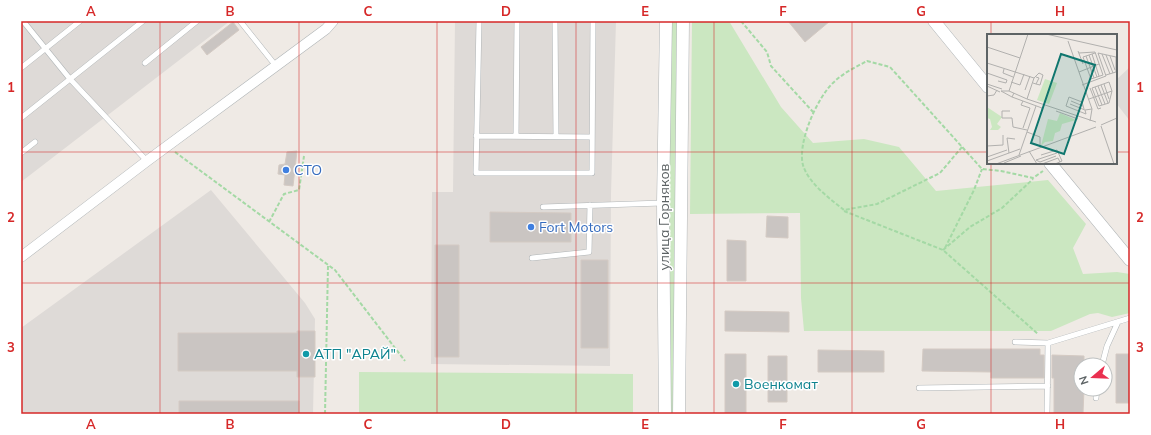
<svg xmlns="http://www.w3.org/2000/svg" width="1151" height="435" font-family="Mulish,sans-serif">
<rect width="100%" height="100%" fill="#efeae5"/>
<path fill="#dedad7" d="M21 21H230L21 182Z
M455 21H616L611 194 610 366 431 364 432 192H453Z
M1130 67V121L1116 103V80Z
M211 190 305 303 315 319 313 414H21V328Z"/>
<path fill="#cbe7c1" d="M671 21H678L673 414H667Z
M692 21H729L781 107 813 143 864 139 899 147 936 191 1048 180 1086 224 1073 248 1083 274 1117 272 1130 274V313L1112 317 1098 313 1090 314 1051 331H804L801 298 800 213 690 214Z
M359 372 633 374V414H359Z"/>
<path fill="#cac5c2" stroke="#d4cac3" d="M788 21H830L805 42Z
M233 22 239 30 207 55 201 47Z
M297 151 293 186 284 185 285 175 278 174 279 165 285 164 287 152Z
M490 212 571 213V242H490Z
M767 216 788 217V238L766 237Z
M727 240 746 241V281H727Z
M435 245H459V357H435Z
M581 260H608V348H581Z
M725 311 789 312V332L725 331Z
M297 331H315V377H297V371H178V333H297Z
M923 349H1040V355H1044V378H991V372L922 371Z
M818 350 884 351V372H818Z
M725 354H746V414H725Z
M1116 354H1130V403H1116Z
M1052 355 1084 356V365H1081V389H1084L1083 413H1054V378H1052Z
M768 356H787V402H768Z
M179 401H299V414H179Z"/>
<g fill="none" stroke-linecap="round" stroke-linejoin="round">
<g stroke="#b0b5b7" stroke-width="6">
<path id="service" d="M23 21 70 79 147 161
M240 21 276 66
M479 21 476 173H592L593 21
M555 21 556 137
M145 63 197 21
M21 68 80 21
M21 118 143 21
M476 136 592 137
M516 136 517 21
M21 153 35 142
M543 207 662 203
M532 258 589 252 590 205
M1015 342 1048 343
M1102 365 1107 346 1118 322
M919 388 1048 386
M1096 398 1097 389
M1047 414 1048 343 1130 318"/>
</g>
<g stroke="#b0b5b7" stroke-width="11">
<path id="minor" d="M21 257 147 161 326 29 333 21"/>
</g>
<g stroke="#b0b5b7" stroke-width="13">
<path id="tertiary" d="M934 21 988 87
M1050 163 1130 260
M665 414 663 203 666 21
M679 414 683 21"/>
</g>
<path stroke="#a4d9a5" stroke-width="2" stroke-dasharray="4 2" stroke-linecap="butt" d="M741 21 767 52 771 66 814 113
M962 147 940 173 877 204 844 210C830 199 811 185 804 168 795 147 817 97 834 82 843 73 856 67 867 61L890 67 982 169 1001 171 1033 178 1043 171
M175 152 335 270 405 361
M844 211 943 250 1038 334
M269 222 284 194 299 190 304 156
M945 248 974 190 982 169
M943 250 970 227 1002 208 1033 179
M325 414 328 265"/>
<use href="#service" stroke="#fff" stroke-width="5"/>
<use href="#minor" stroke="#fff" stroke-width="10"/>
<use href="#tertiary" stroke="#fff" stroke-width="12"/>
</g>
<path fill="none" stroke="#d62828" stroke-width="1" stroke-opacity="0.55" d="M160 21V414M299 21V414M437 21V414M576 21V414M714 21V414M852 21V414M991 21V35M21 152H988M1116 152H1130M991 163V414M21 283H1130"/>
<g fill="#3f7fe0" stroke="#fff" stroke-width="1.5">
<circle cx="286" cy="170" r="4"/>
<circle cx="531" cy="227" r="4"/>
</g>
<g fill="#0f9aa8" stroke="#fff" stroke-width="1.5">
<circle cx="306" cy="354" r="4"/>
<circle cx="736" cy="384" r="4"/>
</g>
<g text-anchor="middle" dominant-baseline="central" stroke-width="3" stroke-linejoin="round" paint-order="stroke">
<g font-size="14" fill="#366cbe" stroke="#fff" text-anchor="start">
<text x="294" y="170">СТО</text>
<text x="539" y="227">Fort Motors</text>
</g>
<g font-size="14" fill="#5d6365" stroke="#fff">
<text transform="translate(664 217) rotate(-90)">улица Горняков</text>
</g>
<g font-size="14" fill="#0d838f" stroke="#fff" text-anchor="start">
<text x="314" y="354">АТП "АРАЙ"</text>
<text x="744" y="384">Военкомат</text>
</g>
</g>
<g transform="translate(987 34)">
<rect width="130" height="130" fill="#efeae5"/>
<path d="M58 45 70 49 62 70 50 66ZM0 73 15 83 10 90 14 93 11 96H3L5 93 3 85 0 84ZM73 79 89 86 75 90 73 97 68 99 66 107 58 108 54 112 61 85 70 87Z" fill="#cbe7c1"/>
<path fill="none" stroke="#b1b0ae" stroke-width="1" d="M59 0 130 16M81 7 105 75 103 87M0 13 33 24M91 17 96 30M92 19 108 18 116 41 104 45 96 23 108 19M105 20 112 42M115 20 123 40M102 21 110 43M119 21 126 39M99 22 107 44M123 22 128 36M0 29 47 44M17 35 16 39 26 43M92 38 112 30M0 39 20 46 19 49 11 47M24 48 33 51 37 40M122 48 125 57 122 69 112 72 105 54ZM46 49 49 50 52 44 49 43M0 50 15 55M117 50 122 65M95 51 119 42 111 19 129 23V38L119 41M114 51 121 69M0 52 13 58M111 52 118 70M108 53 115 71M103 54 111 75 114 74M38 56 43 42M22 57 41 0M27 59 25 63 14 57H22L40 65 109 88M0 62 7 61 10 56M25 63 55 74V77M40 65 47 44 52 39 56 41 53 51 49 50M102 65 125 57M84 67 96 72M83 70 98 76 105 75M97 75 95 68 82 63 79 72 99 80 98 76M23 77H15V84H25L26 93 40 96M69 77 91 85M114 91 130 84M114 92 127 130M36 94 43 74 34 71 36 67M40 98 53 103V113M0 112 16 111V101M42 117 50 130M22 119 20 104 28 105M32 121 49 72M54 121 70 116 75 127 68 130M69 122 53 128 49 126 70 119M0 123 20 116M0 127 33 115M17 129 34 122M9 130 109 93M55 130 71 124 73 128"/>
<path fill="#0f766e" fill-opacity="0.15" stroke="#0f766e" stroke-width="2" d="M74 20 108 31 77 120 44 109Z"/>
<rect width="130" height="130" fill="none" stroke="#5d6365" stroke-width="2"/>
</g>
<rect width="1151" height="435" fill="none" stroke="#ffffff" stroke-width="44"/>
<g transform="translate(1093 377) rotate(251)"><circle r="19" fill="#ffffff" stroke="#bec1c1"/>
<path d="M0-3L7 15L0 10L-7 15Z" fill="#ea3050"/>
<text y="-6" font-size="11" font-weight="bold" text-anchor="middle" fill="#5d6365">N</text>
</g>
<rect x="22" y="22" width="1107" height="391" fill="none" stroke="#d62828" stroke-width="1.5"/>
<g font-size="13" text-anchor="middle" font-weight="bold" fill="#d62828">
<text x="91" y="16">A</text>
<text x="230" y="16">B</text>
<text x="368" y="16">C</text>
<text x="506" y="16">D</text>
<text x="645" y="16">E</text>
<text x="783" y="16">F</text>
<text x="921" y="16">G</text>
<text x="1060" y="16">H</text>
<text x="11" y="92">1</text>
<text x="1140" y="92">1</text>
<text x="11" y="222">2</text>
<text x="1140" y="222">2</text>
<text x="11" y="352">3</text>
<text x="1140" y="352">3</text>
<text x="91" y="429">A</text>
<text x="230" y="429">B</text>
<text x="368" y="429">C</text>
<text x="506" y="429">D</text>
<text x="645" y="429">E</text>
<text x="783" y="429">F</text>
<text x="921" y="429">G</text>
<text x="1060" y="429">H</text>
</g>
</svg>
